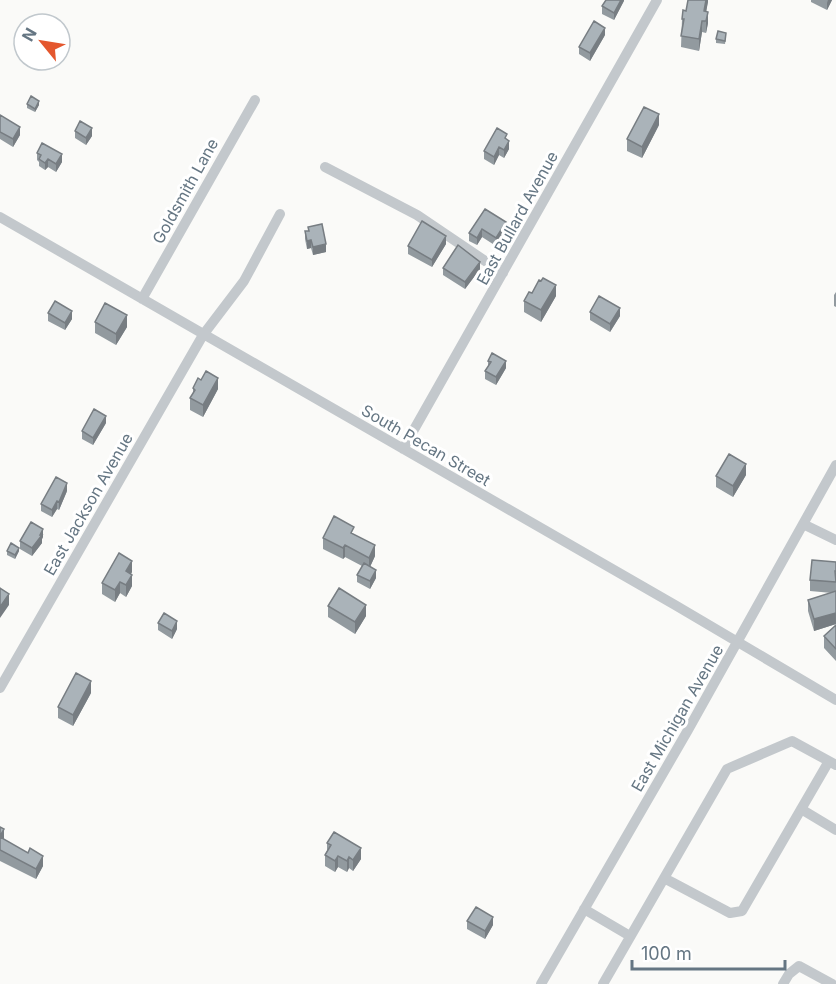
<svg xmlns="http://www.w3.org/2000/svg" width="836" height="984" font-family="Inter,sans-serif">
<rect width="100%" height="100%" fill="#fafaf8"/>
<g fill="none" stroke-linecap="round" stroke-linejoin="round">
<path stroke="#c3c8cc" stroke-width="10" d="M325 167 417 215 503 273
M0 217 675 605 836 700
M142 299 255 100
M403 449 657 0
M803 524 836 540
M0 688 203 335 244 281 280 214
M801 809 836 830
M664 878 730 913 742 911 829 761
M584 909 630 936
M541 984 688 730 836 465
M603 984 727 769 792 741 836 765
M783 984 789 974 799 966 832 984"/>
</g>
<path fill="#929a9f" d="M624 0 614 20 602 14V6Z
M708 0 706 12 708 23 706 33 702 32 699 51 681 47 682 19 686 11Z
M811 0H832L827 10 811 2Z
M605 35 590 61 579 54V47Z
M726 37 725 44 716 43V39Z
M27 104 39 105 35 112 27 108Z
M0 116 20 135 13 147 0 139Z
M659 125 642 158 627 151V139Z
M75 131 92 136 86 145 75 138Z
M507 140 509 149 504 158 499 155 494 165 484 159V151Z
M37 153 62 162 56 172 48 167 45 170 39 166V162L37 160Z
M485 209 506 230 496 246 482 237 477 245 469 241V233Z
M308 227 326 252 313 255 311 248 307 249 305 239V231H308Z
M446 244 432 267 408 254V246Z
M443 268 480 269 465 289 443 275Z
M836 292V307L834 306V295Z
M532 293 556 296 541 322 524 312V301Z
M590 312 620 316 610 332 590 320Z
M48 313 72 319 65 330 48 321Z
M95 322 127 327 116 345 95 333Z
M488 361 506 368 496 385 485 379V371L488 367Z
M193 388 218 389 203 417 190 410V398L193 394Z
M106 423 93 445 82 439V431Z
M746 475 733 497 716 487V476Z
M67 491 59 510 57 509 52 517 41 511V504Z
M354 534 375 556 370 567 376 578 370 589 357 582V575L362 566 345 557 343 559 323 549V538Z
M43 537 42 539V543L32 556 20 549V541Z
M7 551H19L15 559 7 555Z
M836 562V624L814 631 808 611V600L832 593 810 591V580Z
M132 572 131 574 132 586 126 597 120 593 115 602 102 594V583Z
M328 606 366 616 355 634 328 617Z
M158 623 177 629 172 639 158 630Z
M836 625V661L824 648V636Z
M91 693 73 726 58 718V707Z
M0 827 4 839 43 866 36 879 0 861Z
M327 843 361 859 353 871 349 868 347 872 338 867 335 872 325 866V855L327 851Z
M467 921 493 925 485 939 467 929Z"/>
<path fill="#777d82" d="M621 0H624V1L614 20V13Z
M706 0H708V2L704 23V11Z
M828 0H832L827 10V3Z
M708 12V23L706 33V21Z
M702 21V32L699 51V39Z
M605 28V35L590 61V53Z
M39 101V105L35 112V109Z
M659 114V125L642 158V147Z
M20 127V135L13 147V139Z
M92 128V136L86 145V138Z
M509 141V149L504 158V150Z
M499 147V155L494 165V157Z
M62 154V162L56 172V164Z
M48 159V167L45 170V163Z
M506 222V230L496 246V238Z
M482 229V237L477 245V238Z
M446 236V244L432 267V260Z
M311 240V248L307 249V241Z
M326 244V252L313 255V247Z
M480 262V269L465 289V282Z
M556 285V296L541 322V310Z
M620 308V316L610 332V324Z
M72 311V319L65 330V323Z
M127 315V327L116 345V334Z
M506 361V368L496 385V377Z
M218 378V389L203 417V405Z
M106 416V423L93 445V438Z
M746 464V475L733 497V486Z
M67 483V491L59 510V502Z
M57 501V509L52 517V510Z
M43 529V537L42 539V543L32 556V548Z
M345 545V557L343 559V548Z
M375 545V556L369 569V558Z
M19 548V551L15 559V555Z
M132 561V572L126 583V571Z
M376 570V578L370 589V581Z
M132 575V586L126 597V585Z
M120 582V593L115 602V590Z
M9 594V605L0 618V607Z
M366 605V616L355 634V622Z
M836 613V624L814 631V619Z
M177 621V629L172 639V631Z
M91 681V693L73 726V715Z
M4 829V840L0 847V836Z
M361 848V859L353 871V860Z
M43 856V866L36 879V869Z
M338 856V867L335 872V861Z
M349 857V868L347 872V861Z
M493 917V925L485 939V931Z"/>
<path fill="#aab3b9" stroke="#777d82" stroke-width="1.5" d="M606 0H621L614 13 602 6Z
M688 0H706L704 11 708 12 706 21H702L699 39 681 36 684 19H682L683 10 686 11Z
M594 21 605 28 590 53 579 47Z
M718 31 726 33 725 41 716 39Z
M31 96 39 101 35 109 27 104Z
M644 107 659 114 642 147 627 139Z
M0 115 20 127 13 139 0 132Z
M80 121 92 128 86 138 75 131Z
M497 128 507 134 505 138 509 141 504 150 499 147 494 157 484 151Z
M42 143 62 154 56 164 48 159 45 163 39 159 41 155 37 153Z
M485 209 506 222 496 238 482 229 477 238 469 233Z
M422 221 446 236 432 260 408 246Z
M322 224 326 244 313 247 311 240 307 241 305 231H309L308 227Z
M458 245 480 262 465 282 443 268Z
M543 278 556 285 541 310 524 301 529 292 532 293 539 280 541 281Z
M599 296 620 308 610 324 590 312Z
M55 301 72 311 65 323 48 313Z
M105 303 127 315 116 334 95 322Z
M492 353 506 361 496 377 485 371 491 362 488 361Z
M206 371 218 378 203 405 190 398 195 390 193 388 198 378 201 380Z
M94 409 106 416 93 438 82 431Z
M729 454 746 464 733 486 716 476Z
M56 477 67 483 59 502 57 501 52 510 41 504Z
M334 516 354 527 351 533 375 545 369 558 345 545 343 548 323 538Z
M31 522 43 529 40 535H42L32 548 20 541Z
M11 543 19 548 15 555 7 551Z
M119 553 132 561 126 571 132 575 126 585 120 582 115 590 102 583Z
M812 560 836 562V571H835L836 582 810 580Z
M364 563 376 570 370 581 357 575Z
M0 588 9 594 0 607Z
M339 588 366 605 355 622 328 606Z
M836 591V613L814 619 808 600Z
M164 613 177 621 172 631 158 623Z
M836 625V649L824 636Z
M76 673 91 681 73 715 58 707Z
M0 827 4 829 0 836Z
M334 832 361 848 353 860 349 857 347 861 338 856 335 861 325 855 331 845 327 843Z
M0 837 28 853 30 848 43 856 36 869 0 850Z
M476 907 493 917 485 931 467 921Z"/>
<g text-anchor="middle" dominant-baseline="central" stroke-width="6" stroke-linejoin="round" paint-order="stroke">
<g font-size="16" fill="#657683" stroke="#fff">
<text transform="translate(185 191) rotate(-61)">Goldsmith Lane</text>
<text transform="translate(517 218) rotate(-61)">East Bullard Avenue</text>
<text transform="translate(426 445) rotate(30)">South Pecan Street</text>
<text transform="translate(88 504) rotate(-60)">East Jackson Avenue</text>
<text transform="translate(677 718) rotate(-60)">East Michigan Avenue</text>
</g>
</g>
<g transform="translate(42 42) rotate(300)"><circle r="28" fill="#ffffff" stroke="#c1c8cd" stroke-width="1.5"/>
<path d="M0-4.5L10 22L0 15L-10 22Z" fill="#e4572e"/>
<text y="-9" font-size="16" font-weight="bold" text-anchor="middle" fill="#657683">N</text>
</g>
<path d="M632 960v9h153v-9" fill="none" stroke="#657683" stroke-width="3"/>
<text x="641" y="960" font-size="18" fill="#657683" stroke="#ffffff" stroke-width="4.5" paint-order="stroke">100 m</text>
</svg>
